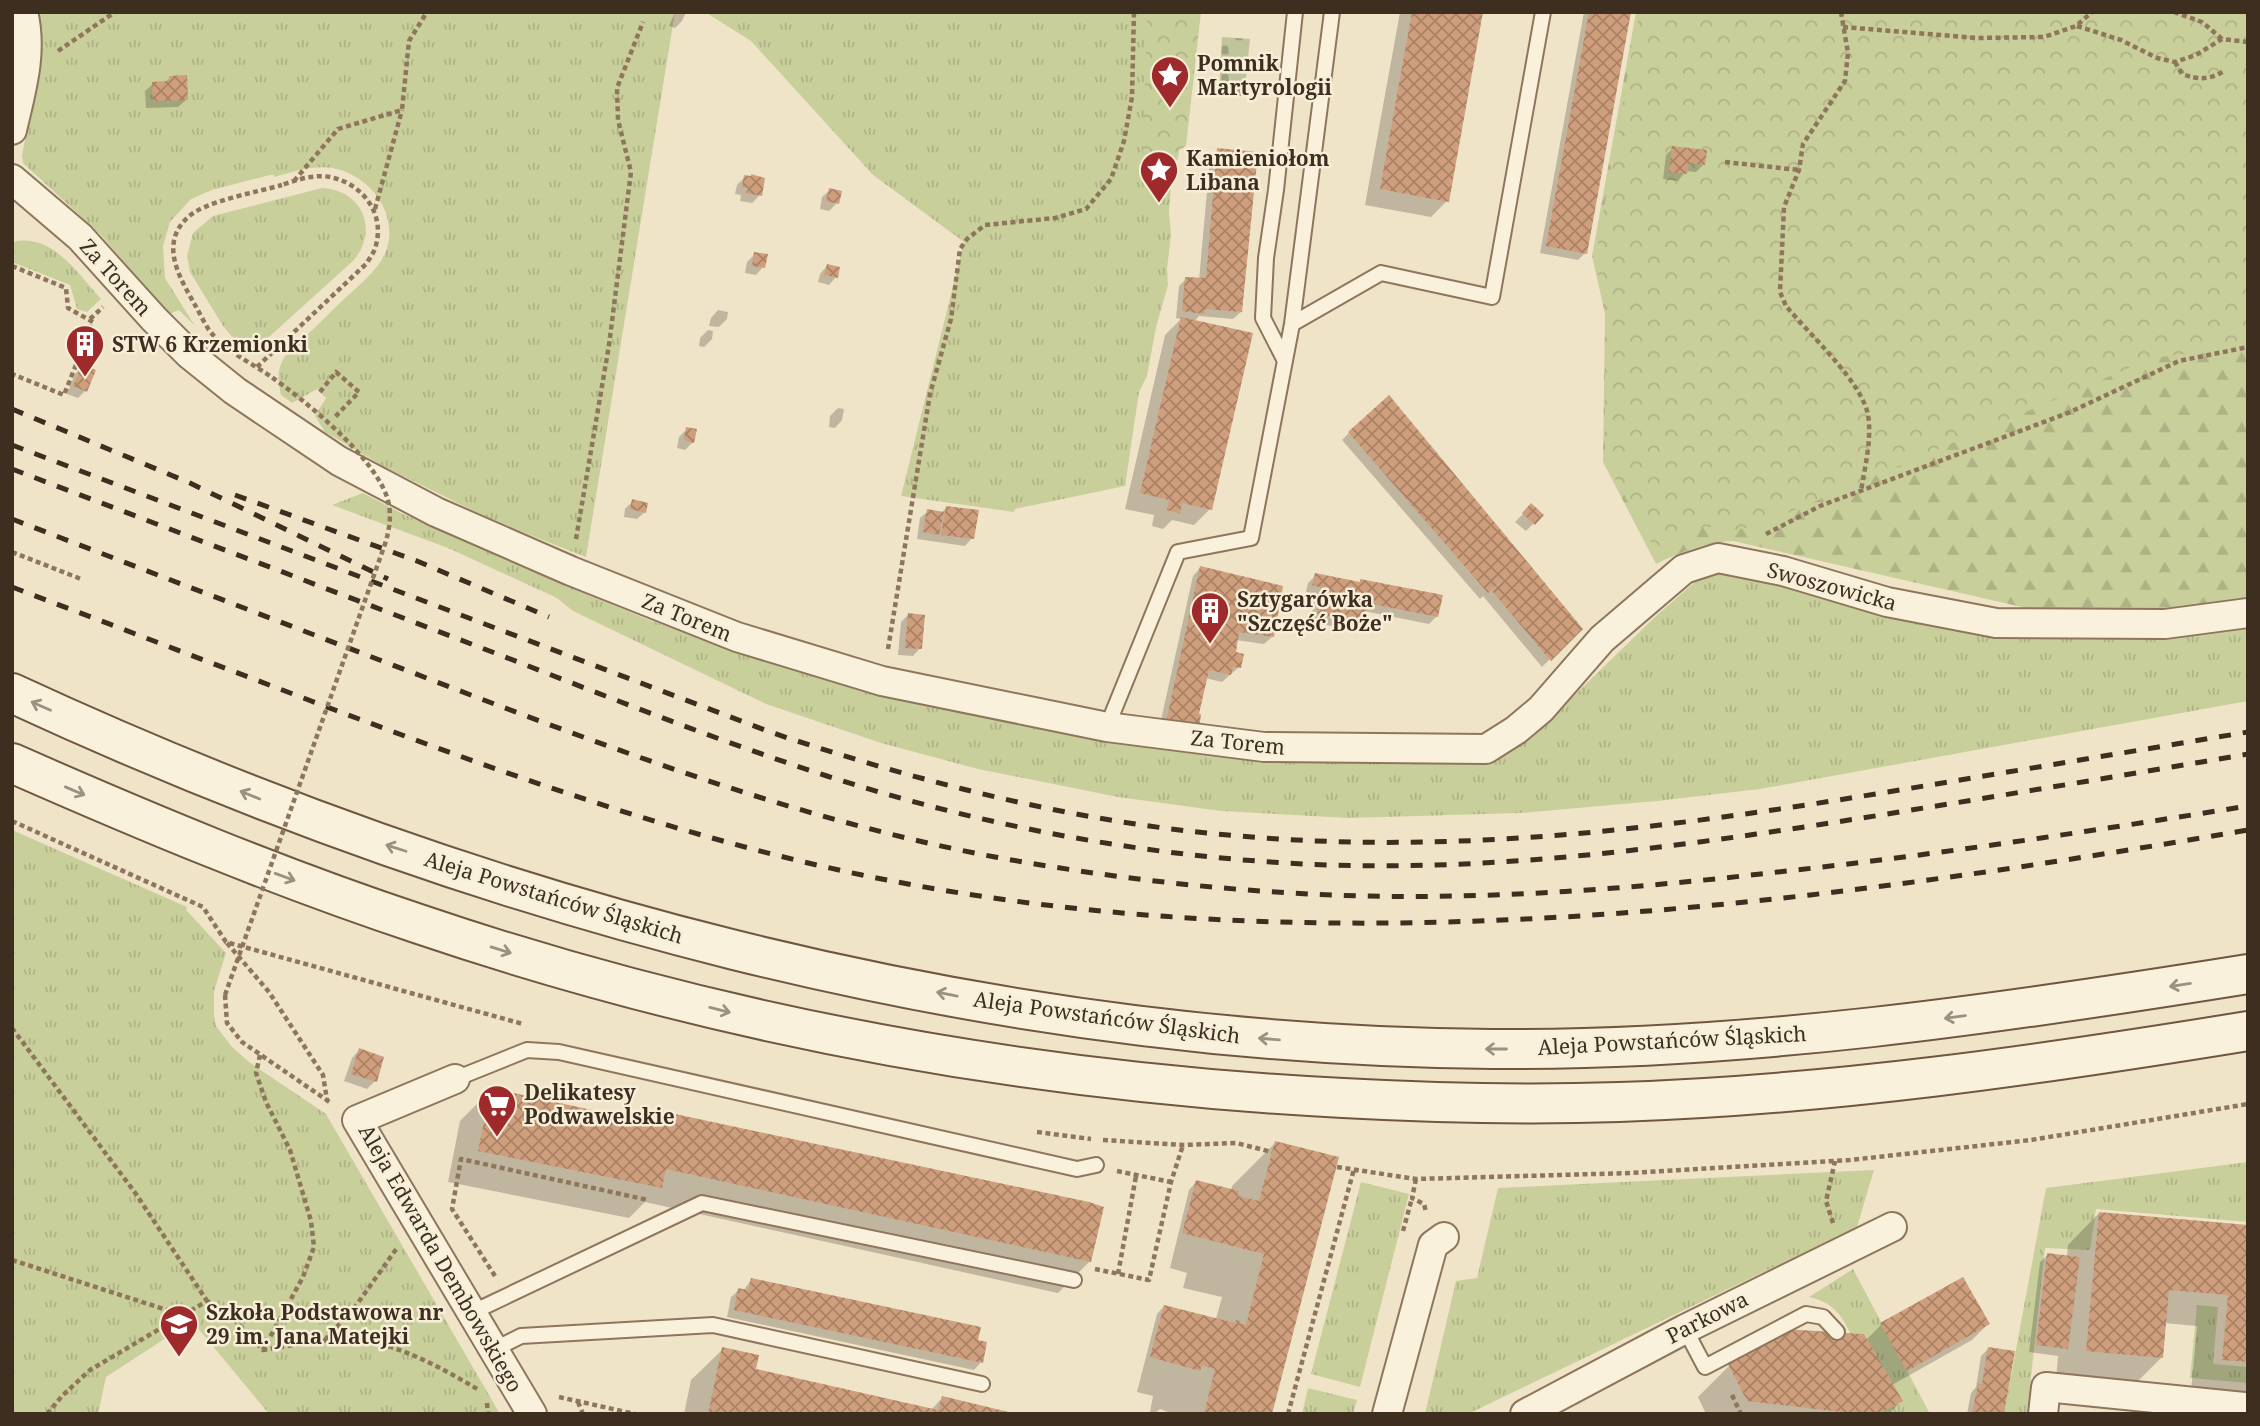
<svg xmlns="http://www.w3.org/2000/svg" width="2260" height="1426" font-family="'Noto Serif',serif">
<defs>
<pattern id="grass-tufts" width="24" height="20" patternUnits="userSpaceOnUse" patternTransform="scale(1.75)"><rect width="24" height="20" fill="#c9cf9b"/><path d="M3 7l-1-3M5 7V3M7 7l1-3M15 17l-1-3M17 17v-4M19 17l1-3" fill="none" stroke="#aeb285"/></pattern>
<pattern id="forest-firs" width="22" height="20" patternUnits="userSpaceOnUse" patternTransform="scale(1.75)"><rect width="22" height="20" fill="#c9cf9b"/><path d="M5 1l3.5 6h-7zM16 11l3.5 6h-7z" fill="#aeb285"/></pattern>
<pattern id="cemetery-stones" width="16" height="16" patternUnits="userSpaceOnUse" patternTransform="scale(1.75)"><rect width="16" height="16" fill="#bfc49a"/><path d="M2 7V4a2 2 0 0 1 4 0v3zM10 15v-3a2 2 0 0 1 4 0v3z" fill="#9ca07d"/></pattern>
<pattern id="park-crowns" width="20" height="18" patternUnits="userSpaceOnUse" patternTransform="scale(1.75)"><rect width="20" height="18" fill="#c9cf9b"/><path d="M2 6a3 3 0 1 1 6 0M12 15a3 3 0 1 1 6 0" fill="none" stroke="#aeb285"/></pattern>
<pattern id="building-cross-hatch" width="8" height="8" patternUnits="userSpaceOnUse" patternTransform="scale(1.75)"><rect width="8" height="8" fill="#cf9f7d"/><path d="M0 0l8 8M0 8l8-8" fill="none" stroke="#a98266"/></pattern>
</defs>
<rect width="100%" height="100%" fill="#f0e4c8"/>
<path fill="url(#grass-tufts)" d="M37 12H675L586 557 494 521 383 466 325 432 315 416 326 398 317 389 292 403 281 395C277 377 277 367 288 352 307 335 325 318 343 300 356 288 371 276 381 261 405 223 374 175 332 168 313 165 293 172 274 177V175H270L212 190 191 199 170 222 163 246 165 278 195 326 179 310 169 314 100 234 23 163 22 155C30 112 49 54 37 12Z
M705 12H1192L1178 135 1179 153 1171 186 1169 212 1171 235 1167 269 1168 285 1156 327 1147 376 1139 392 1125 486 1015 509 1014 512 901 496 964 242 873 175 751 41Z
M322 188C362 190 379 229 354 260L269 337 244 346 234 339 223 326 190 272 187 256 193 233 213 216Z
M17 241C55 236 78 274 101 299L87 312 77 309 70 285 12 262V243Z
M363 493 401 513 591 596 649 620 814 676 924 706 1163 748 1300 759 1412 763 1491 762 1528 740 1655 617 1705 573 1746 575 2006 636 2061 638 2165 635 2248 627V701L1760 789 1657 801 1520 813 1348 818 1221 811 1118 797 978 769 881 743 766 704 573 611 557 598 448 548 332 505Z
M12 830 187 907 186 910 226 953 214 991V1015L216 1026 232 1047 249 1062 326 1114 500 1414H269L192 1321 106 1377 98 1414H12Z
M2248 1162V1222L2096 1209 2090 1250 2045 1248 2027 1414H2004L2046 1188Z
M1874 1170 1857 1227 1468 1414H1425L1456 1281 1477 1278 1498 1188Z
M1361 1182 1409 1194 1360 1387 1311 1374Z
M1853 1269 1930 1414H1877L1903 1401 1864 1334 1850 1333C1841 1313 1831 1302 1809 1297Z
M2197 1305 2218 1307 2213 1364 2248 1367V1383L2190 1378Z
M1308 1388 1357 1400 1353 1414H1302Z"/>
<path fill="url(#forest-firs)" d="M1636 12H2248V600L2156 610 2039 611 1733 541C1706 542 1680 552 1656 564L1603 462 1605 314 1592 256Z"/>
<path fill="url(#cemetery-stones)" d="M1222 37 1250 39 1244 96 1219 94Z"/>
<path fill="url(#park-crowns)" d="M1147 12H1201L1186 146 1142 173Z
M1639 12H2248V344L2222 349 2153 358 1757 526 1736 530 1720 526 1688 529 1660 558 1605 461V314L1595 259Z"/>
<path fill="#0003" d="M675 12H686L682 21 675 28 669 26Z
M1400 12H1481L1447 201 1431 217 1365 205Z
M1584 12H1629L1585 253 1578 260 1540 253Z
M170 78 186 100 178 107 146 108 145 91 153 84 164 83Z
M1673 148 1704 164 1696 172 1686 171 1678 181 1663 179 1666 155Z
M1218 150 1241 312 1233 319 1199 316 1194 322 1210 509 1194 525 1172 520 1163 529 1152 526 1154 515 1125 509 1165 335 1181 319 1176 318 1179 286 1186 279 1199 280 1210 158Z
M745 177 760 195 752 203 740 201 741 195 735 194 737 185Z
M830 190 837 203 829 211 820 209 822 197Z
M755 254 763 267 756 275 745 273 747 262Z
M827 266 836 277 829 285 818 282 820 274Z
M718 310 728 312 727 319 719 327 709 326 711 318Z
M708 330 713 331 712 339 704 347 699 346 700 338Z
M83 366 85 391 78 398 67 394 75 374Z
M838 408 844 409 842 420 835 428 829 427 830 416Z
M687 429 693 442 685 450 677 448 679 437Z
M1349 433 1581 628 1542 667 1483 596 1480 599 1342 440Z
M633 501 645 512 637 519 624 517 625 509Z
M1531 506 1542 515 1526 531 1515 522Z
M946 508 972 538 965 546 917 539 920 518 928 511 941 513Z
M1200 568 1272 637 1264 644 1236 640 1234 654 1239 667 1222 682 1205 678 1159 729 1193 576Z
M1316 575 1359 583 1361 581 1437 616 1429 624 1364 611 1362 622 1355 630 1310 622 1316 595 1306 592 1308 583Z
M908 615 920 648 913 656 898 655 901 622Z
M359 1050 375 1081 367 1089 344 1081 352 1058Z
M491 1090 648 1127 662 1113 1090 1261 1058 1293 645 1202 629 1218 448 1182 460 1121Z
M1275 1143 1271 1414H1173L1160 1409 1155 1413 1150 1412 1153 1396 1137 1392 1157 1314 1164 1306 1216 1319 1222 1297 1183 1288 1187 1273 1170 1268 1189 1190 1196 1182 1231 1191 1232 1186Z
M2099 1213 2248 1227V1396L2191 1391 2197 1326 2164 1323 2161 1358 2130 1389 2056 1381 2058 1356 2029 1352 2040 1262 2048 1255 2067 1257 2068 1245Z
M751 1280 976 1341 981 1362 974 1370 727 1317 731 1297 739 1290 743 1291Z
M1988 1324 1972 1340 1892 1385 1901 1401 1889 1414H1706L1698 1397 1729 1366 1866 1340 1881 1325Z
M723 1349 754 1370 931 1410 942 1398 1014 1414H684L691 1380Z
M1988 1349 2003 1414H1967L1971 1393 1976 1387 1981 1356Z"/>
<path fill="url(#building-cross-hatch)" d="M1412 12H1483L1449 202 1380 189Z
M1589 12H1631L1587 254 1546 246Z
M187 75 188 100 153 101 152 82 169 81V76Z
M1672 146 1707 150 1705 165 1689 163 1687 174 1669 172Z
M1217 148 1258 152 1242 312 1205 309 1204 314 1182 311 1185 277 1206 278Z
M751 174 765 178 762 196 746 193 748 188 742 187 744 175 751 176Z
M829 188 842 191 839 204 826 201Z
M754 252 768 254 765 268 752 266Z
M827 264 840 267 838 278 824 275Z
M1181 317 1253 333 1212 510 1182 503 1180 514 1167 510 1169 500 1140 493Z
M82 364 96 370 87 392 73 386Z
M1389 395 1583 629 1551 661 1492 591 1510 574 1488 593 1348 432Z
M686 427 697 429 694 443 684 440Z
M632 499 648 503 646 513 630 509Z
M1531 503 1544 515 1535 525 1522 513Z
M946 506 979 510 974 539 941 535Z
M927 509 944 512 939 535 923 532Z
M1200 566 1283 586 1274 637 1239 632 1236 652 1244 654 1241 668 1233 667 1231 675 1209 670 1199 714H1201L1199 730 1166 722Z
M1315 573 1360 582V579L1443 595 1438 617 1367 603 1364 623 1317 614 1322 588 1312 585Z
M908 613 925 615 922 649 905 648Z
M359 1048 384 1057 377 1082 351 1074Z
M491 1088 647 1122 649 1125 657 1127 661 1111 1089 1202 1104 1207 1091 1262 666 1169 662 1188 478 1151Z
M1275 1141 1339 1157 1272 1414H1204L1215 1369 1202 1365 1200 1371 1150 1357 1164 1305 1235 1323 1236 1320 1240 1321 1239 1323 1246 1325 1264 1254 1182 1233 1196 1180 1239 1191 1238 1196 1259 1201Z
M2099 1212 2248 1225V1362L2222 1360 2228 1295 2169 1290 2163 1358 2086 1351Z
M2047 1253 2080 1257 2068 1349 2036 1345Z
M1963 1277 1990 1324 1907 1371 1880 1323Z
M751 1278 981 1327 978 1340 987 1342 983 1363 734 1310 738 1288 748 1290Z
M1784 1329 1864 1334 1903 1401 1877 1414H1859L1747 1401 1728 1364Z
M722 1347 759 1355 756 1369 938 1410 942 1396 1017 1414H708Z
M1988 1347 2015 1351 2004 1414H1972L1978 1383 1982 1384Z"/>
<g fill="none" stroke-linecap="round" stroke-linejoin="round">
<g stroke="#8d765c" stroke-width="18">
<path id="lane" d="M1292 324 1381 273 1492 297 1543 12
M1285 361 1263 318 1266 258 1276 190 1295 12
M1107 727 1178 552 1251 538 1292 324 1332 12
M455 1079 527 1050 559 1052 1077 1169 1096 1165
M473 1312 702 1203 1074 1280
M1685 1329 1705 1367 1806 1314 1823 1317 1837 1332
M495 1349 521 1336 713 1325 982 1384"/>
</g>
<g stroke="#8d765c" stroke-width="32">
<path id="street" d="M12 130C21 91 33 52 23 12
M12 179 80 237 154 319 189 354 235 391 339 461 436 512 571 571 737 637 882 681 1107 727 1264 747 1486 749 1516 730 1541 709 1602 639 1684 569 1718 558 1783 571 1887 602 1996 623 2165 624 2248 613
M455 1079 357 1120 532 1414
M1387 1414 1433 1245 1444 1237
M1525 1414 1685 1329 1892 1227
M2043 1414 2046 1387 2244 1407"/>
</g>
<g stroke="#6f573f" stroke-width="42">
<path id="secondary" d="M12 693C474 907 981 1045 1492 1049 1745 1051 1998 1014 2248 974
M12 763C146 822 280 878 419 924 717 1025 1029 1082 1343 1098 1435 1103 1527 1105 1619 1102 1831 1095 2039 1065 2248 1031"/>
</g>
<path stroke="#8d765c" stroke-width="4.5" stroke-dasharray="5 3.5" stroke-linecap="butt" d="M1841 12 1848 53 1845 81 1803 144 1799 170 1784 207 1780 292 1786 306C1809 334 1862 382 1868 415 1872 439 1865 466 1861 491
M2174 12 2202 22 2222 39
M2077 26 2121 40 2157 58 2175 62 2196 55 2222 39 2248 42
M1843 27 1977 38 2044 37 2076 26 2092 12
M58 51 115 12
M2175 62 2182 74C2199 80 2209 80 2224 71
M1725 162 1799 170
M294 181 338 129 402 110 409 41 427 12
M375 209 402 110
M12 266 66 288 68 308 93 322 64 395 12 374
M90 319 103 307
M257 367 366 264C370 258 375 251 376 245 385 212 361 183 330 177 314 174 296 180 282 185
M320 392 336 372 359 392 333 419
M1766 534 1820 506 2068 413 2179 361 2248 347
M576 539 609 345 631 172 618 120 617 88 643 22
M12 552 81 579
M888 649 930 394 951 319 960 249 967 239 985 225 1055 218 1086 209 1111 179 1124 141 1132 97 1134 12
M12 821 203 907 226 942 523 1024
M227 943 269 992 323 1075 327 1100
M225 995 227 1023 242 1042 331 1103
M12 1028 136 1194 207 1301
M260 1055 256 1073 266 1102 290 1150 311 1221 314 1247 303 1277 263 1350
M1037 1132 1091 1139
M1103 1140 1183 1145 1236 1143 1272 1152
M1337 1167 1416 1179 1631 1173 1850 1160 2031 1140 2248 1104
M1117 1171 1171 1182
M1416 1179 1412 1198 1424 1204 1426 1212
M1833 1223 1826 1201 1835 1161
M1403 1231 1412 1198
M12 1260 173 1312 181 1317
M1095 1269 1149 1280 1171 1182 1183 1145
M1118 1274 1136 1176
M495 1276 452 1209 461 1159 648 1200
M325 1340 355 1307 397 1248
M1732 1395 1741 1414
M559 1397 635 1414
M578 1402 583 1414
M487 1403 488 1414
M47 1414 62 1396 90 1370 207 1301 228 1313 263 1350C297 1345 336 1335 371 1342 410 1350 445 1370 479 1390
M1288 1414 1354 1169"/>
<use href="#lane" stroke="#faf1dc" stroke-width="14"/>
<use href="#street" stroke="#faf1dc" stroke-width="28"/>
<use href="#secondary" stroke="#faf1dc" stroke-width="38"/>
<path stroke="#3d2e20" stroke-width="5" stroke-dasharray="12 12" stroke-linecap="butt" d="M12 409 190 483 388 579
M12 445 770 732C922 783 1078 823 1239 836 1467 856 1682 826 1906 789 2020 770 2134 751 2248 732
M12 469C175 531 338 593 500 655 608 697 716 740 827 776 988 828 1159 859 1328 865 1514 871 1698 844 1881 815 2004 795 2126 775 2248 754
M235 495 417 561 549 617
M12 519C160 576 307 632 455 689 631 756 809 822 995 857 1116 879 1240 893 1363 896 1502 899 1640 888 1778 872 1935 855 2092 831 2248 806
M12 587C120 628 227 669 335 710 508 775 681 837 862 875 1319 970 1793 908 2248 830"/>
<path stroke="#8d765c" stroke-width="4.5" stroke-dasharray="5 3.5" stroke-linecap="butt" d="M225 995 385 544C390 528 392 513 387 497 373 456 306 401 270 376 251 363 230 353 214 336 206 328 201 315 195 305 180 278 159 245 187 218 204 201 258 192 282 185"/>
</g>
<defs><path id="oneway-shaft" d="M-6 0H5M1.5-3L5.5 0L1.5 3" fill="none" stroke-width="1.6" stroke-linecap="round" stroke-linejoin="round" transform="scale(1.75)"/></defs>
<g stroke="#9c907e">
<use href="#oneway-shaft" transform="translate(41 706) rotate(-156)"/>
<use href="#oneway-shaft" transform="translate(75 791) rotate(23)"/>
<use href="#oneway-shaft" transform="translate(250 795) rotate(-158)"/>
<use href="#oneway-shaft" transform="translate(396 848) rotate(-162)"/>
<use href="#oneway-shaft" transform="translate(285 877) rotate(20)"/>
<use href="#oneway-shaft" transform="translate(501 950) rotate(17)"/>
<use href="#oneway-shaft" transform="translate(2180 985) rotate(171)"/>
<use href="#oneway-shaft" transform="translate(947 994) rotate(-169)"/>
<use href="#oneway-shaft" transform="translate(720 1010) rotate(14)"/>
<use href="#oneway-shaft" transform="translate(1955 1017) rotate(172)"/>
<use href="#oneway-shaft" transform="translate(1269 1039) rotate(-175)"/>
<use href="#oneway-shaft" transform="translate(1496 1049) rotate(-180)"/>
</g>
<defs>
<g id="sight-pin" transform="scale(2.0125)"><path d="M0 17L-7.5 6A9.5 9.5 0 1 1 7.5 6Z" fill="#9e2a2b" stroke="#f7eed8"/><path d="M0-6L1.8-2.2L6-1.7L2.9 1.2L3.7 5.4L0 3.3L-3.7 5.4L-2.9 1.2L-6-1.7L-1.8-2.2Z" fill="#fff"/></g>
<g id="building-pin" transform="scale(2.0125)"><path d="M0 17L-7.5 6A9.5 9.5 0 1 1 7.5 6Z" fill="#9e2a2b" stroke="#f7eed8"/><path d="M-4-6H4V6H1V3H-1V6H-4ZM-2.5-4.3h1.7v1.8h-1.7ZM.8-4.3h1.7v1.8H.8ZM-2.5-1h1.7V.8h-1.7ZM.8-1h1.7V.8H.8Z" fill="#fff"/></g>
<g id="supermarket-pin" transform="scale(2.0125)"><path d="M0 17L-7.5 6A9.5 9.5 0 1 1 7.5 6Z" fill="#9e2a2b" stroke="#f7eed8"/><path d="M-6-5.5h2.5l.6 2H6L4.5 2H-2.5L-4.4-4H-6ZM-1.5 3.2a1.3 1.3 0 1 0 .1 0ZM3 3.2a1.3 1.3 0 1 0 .1 0Z" fill="#fff"/></g>
<g id="school-pin" transform="scale(2.0125)"><path d="M0 17L-7.5 6A9.5 9.5 0 1 1 7.5 6Z" fill="#9e2a2b" stroke="#f7eed8"/><path d="M0-5L7-2L0 1L-7-2ZM-4 1L0 2.5L4 1V4Q0 6-4 4Z" fill="#fff"/></g>
</defs>
<g fill-rule="evenodd">
<use href="#sight-pin" x="1170" y="75"/>
<use href="#sight-pin" x="1159" y="170"/>
<use href="#building-pin" x="85" y="344"/>
<use href="#building-pin" x="1210" y="611"/>
<use href="#supermarket-pin" x="497" y="1104"/>
<use href="#school-pin" x="179" y="1324"/>
</g>
<g text-anchor="middle" dominant-baseline="central" stroke-width="5" stroke-linejoin="round" paint-order="stroke">
<g font-size="21" font-weight="bold" fill="#3d2e20" stroke="#f7eed8" text-anchor="start">
<text x="1197" y="63">Pomnik<tspan x="1197" dy="24">Martyrologii</tspan></text>
<text x="1186" y="158">Kamieniołom<tspan x="1186" dy="24">Libana</tspan></text>
<text x="112" y="344">STW 6 Krzemionki</text>
<text x="1237" y="599">Sztygarówka<tspan x="1237" dy="24">"Szczęść Boże"</tspan></text>
<text x="524" y="1092">Delikatesy<tspan x="524" dy="24">Podwawelskie</tspan></text>
<text x="206" y="1312">Szkoła Podstawowa nr<tspan x="206" dy="24">29 im. Jana Matejki</tspan></text>
</g>
<g font-size="21" fill="#3d2e20" stroke="#f7eed8">
<text transform="translate(116 277) rotate(48)">Za Torem</text>
<text transform="translate(1832 586) rotate(15)">Swoszowicka</text>
<text transform="translate(687 617) rotate(22)">Za Torem</text>
<text transform="translate(1238 742) rotate(6)">Za Torem</text>
<text transform="translate(554 897) rotate(17)">Aleja Powstańców Śląskich</text>
<text transform="translate(1107 1017) rotate(8)">Aleja Powstańców Śląskich</text>
<text transform="translate(1672 1040) rotate(-3)">Aleja Powstańców Śląskich</text>
<text transform="translate(441 1258) rotate(60)">Aleja Edwarda Dembowskiego</text>
<text transform="translate(1707 1317) rotate(-27)">Parkowa</text>
</g>
</g>
<rect width="2260" height="1426" fill="none" stroke="#3d2e20" stroke-width="28"/>
</svg>
